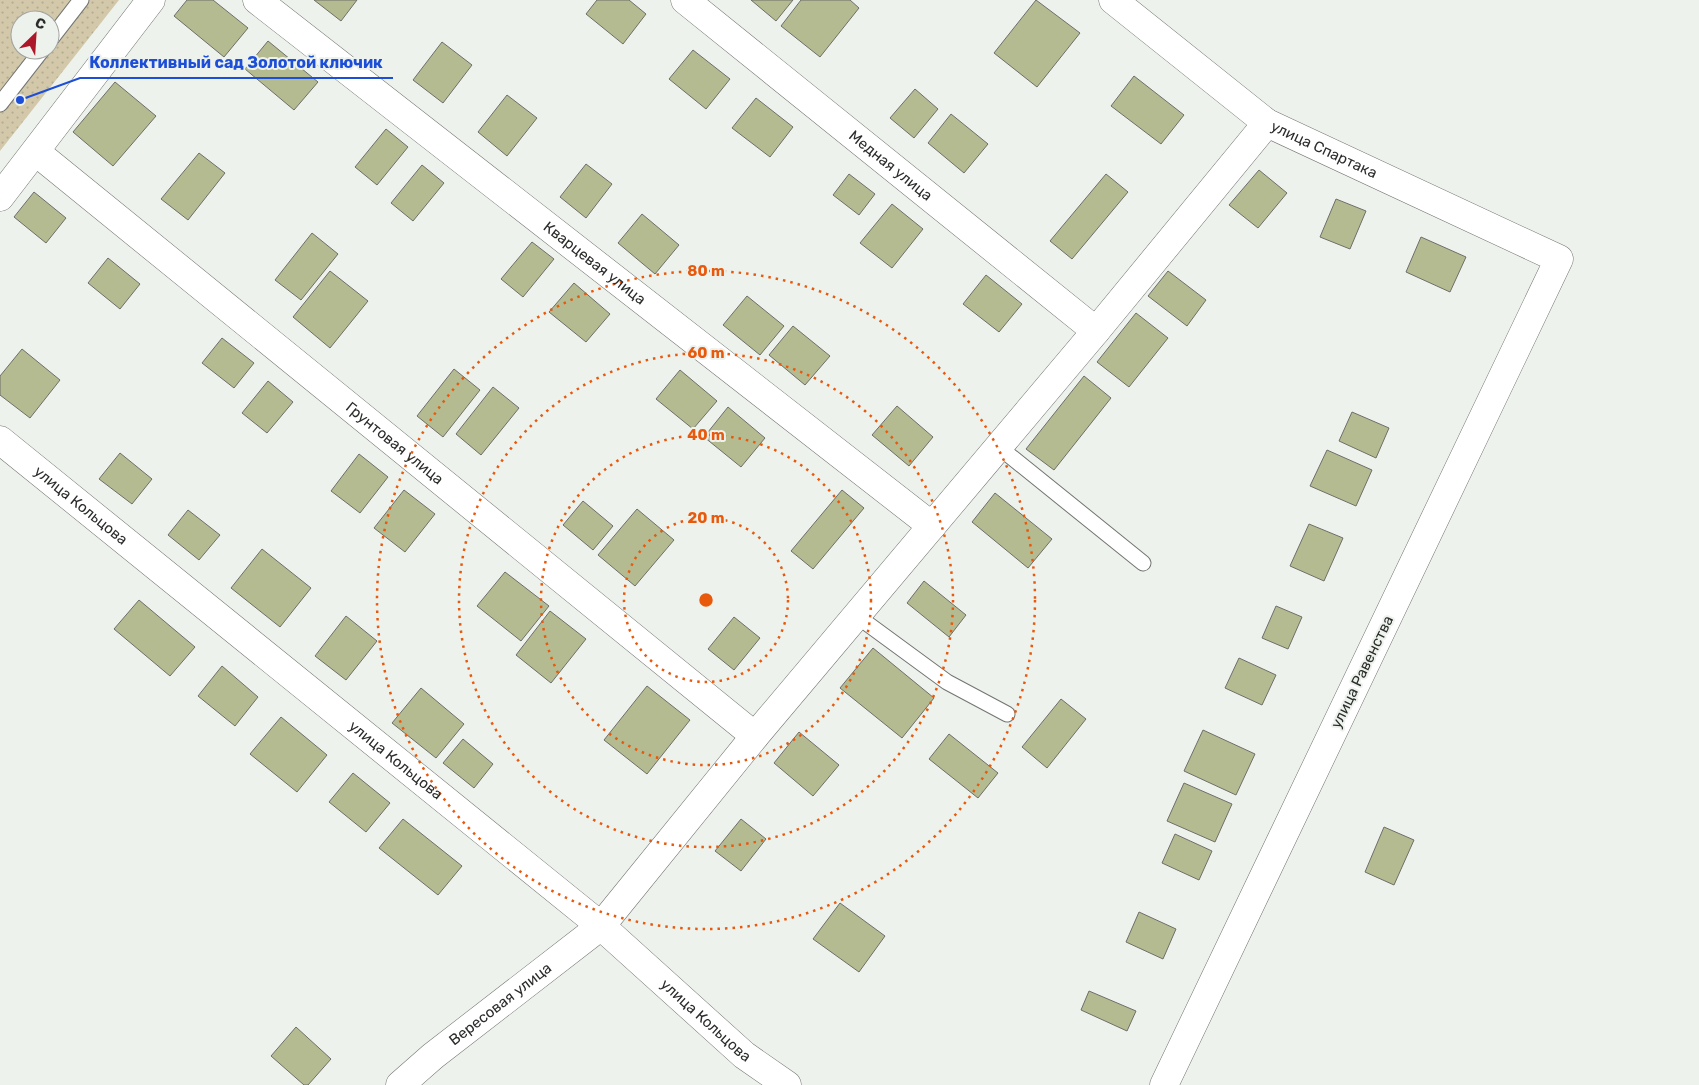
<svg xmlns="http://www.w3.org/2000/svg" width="1699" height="1085" font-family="Rubik,sans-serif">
<defs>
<pattern id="grass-dots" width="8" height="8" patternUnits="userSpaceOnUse" patternTransform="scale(1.25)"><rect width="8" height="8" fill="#d3c9aa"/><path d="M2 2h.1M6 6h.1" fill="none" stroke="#b5ad92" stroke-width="1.8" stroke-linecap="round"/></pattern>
</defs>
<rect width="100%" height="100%" fill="#eef2ed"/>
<path fill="url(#grass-dots)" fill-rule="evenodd" d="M0 0H119L0 151ZM20 20H50V50H20Z"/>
<path fill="#b5bb91" stroke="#6e6e6a" d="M187 0H213L248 28 224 57 174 16Z
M314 0H357L341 21Z
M597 0H629L646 14 623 44 586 14Z
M751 0H793L776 21Z
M801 0H850L859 8 820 57 781 26Z
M1036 0 1080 33 1037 87 994 53Z
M268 41 318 82 294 110 245 69Z
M442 42 472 65 443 103 413 80Z
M693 50 730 79 706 109 669 79Z
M1134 76 1184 115 1161 144 1111 106Z
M115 82 156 116 113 166 73 132Z
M915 89 938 109 914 138 890 118Z
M507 95 537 118 507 156 478 132Z
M756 98 793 127 770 157 732 128Z
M951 114 988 144 964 173 928 143Z
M386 129 408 147 377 185 355 167Z
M199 153 225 173 188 220 161 199Z
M586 164 612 184 586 218 560 197Z
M422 165 444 183 413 221 391 203Z
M1259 170 1287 193 1258 228 1229 205Z
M849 174 875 194 859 215 833 195Z
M1106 174 1128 192 1072 259 1050 241Z
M34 192 66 218 46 243 14 217Z
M1336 199 1366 211 1350 249 1320 237Z
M892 204 923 229 892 268 860 243Z
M642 214 679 245 655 274 618 243Z
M312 233 338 254 301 300 275 280Z
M1421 237 1466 257 1450 292 1406 272Z
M532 242 554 259 523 297 501 279Z
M108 258 140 284 120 309 88 283Z
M330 271 368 301 330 348 293 317Z
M1168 271 1206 300 1187 326 1148 296Z
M986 275 1022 304 999 332 963 304Z
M574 283 610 314 586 342 549 312Z
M747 296 784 326 760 355 723 325Z
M1136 313 1168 338 1129 387 1097 362Z
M793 326 830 356 805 385 769 355Z
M222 338 254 363 234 388 202 363Z
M22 349 60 380 30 418 0 395V376Z
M454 369 480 390 443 437 417 416Z
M680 370 717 401 693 429 656 399Z
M1084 376 1111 398 1054 470 1026 449Z
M268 381 293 402 267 433 242 413Z
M493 387 519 408 481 455 456 434Z
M897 406 933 437 909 466 872 435Z
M728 407 765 438 741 467 704 437Z
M1352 412 1389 428 1376 458 1339 441Z
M1327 450 1372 470 1356 506 1310 486Z
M120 453 152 479 132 504 99 479Z
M359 454 388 477 360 513 331 491Z
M404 490 435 514 405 552 374 528Z
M842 490 864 508 813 569 791 551Z
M995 493 1052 539 1028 568 972 522Z
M583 501 613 526 593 550 563 525Z
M637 509 674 540 635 586 598 555Z
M188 510 220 535 199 560 168 535Z
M1309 524 1343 538 1324 581 1290 566Z
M262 549 311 588 280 627 231 588Z
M505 572 549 606 521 641 477 606Z
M924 581 966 615 949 637 907 603Z
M139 600 195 647 170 676 114 629Z
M1276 606 1302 617 1288 649 1262 638Z
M550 611 586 639 551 683 516 655Z
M346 616 377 641 346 680 315 656Z
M734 617 760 638 734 670 708 649Z
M873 648 934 698 902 738 840 688Z
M1239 658 1276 675 1262 705 1225 688Z
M222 666 258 697 235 726 198 696Z
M647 686 690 720 647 774 604 740Z
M421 688 464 724 436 758 392 723Z
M1061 699 1086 719 1047 768 1022 747Z
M281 717 327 755 297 792 250 754Z
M1203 730 1255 754 1236 795 1184 771Z
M799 732 839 765 813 796 774 763Z
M949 734 998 773 978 798 929 759Z
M463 739 493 764 474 788 443 763Z
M353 773 390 803 366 832 329 802Z
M1184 783 1232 804 1215 842 1167 821Z
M403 819 462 866 438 895 379 848Z
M741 819 766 839 741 871 715 851Z
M1384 827 1414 840 1394 885 1365 872Z
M1175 834 1212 851 1199 880 1162 863Z
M840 903 885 936 859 972 813 939Z
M1139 912 1176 929 1163 959 1126 942Z
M1089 991 1136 1011 1127 1031 1081 1010Z
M296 1027 331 1059 308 1085H304L271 1056Z"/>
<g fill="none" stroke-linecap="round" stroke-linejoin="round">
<g stroke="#727571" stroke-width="17">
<path id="service" d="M50 40 81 0
M0 104 42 50
M999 447 1143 563
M857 616 947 682 1007 714"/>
</g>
<g stroke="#727571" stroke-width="29">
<g id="minor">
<path id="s1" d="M257 0 932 526"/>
<path id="s2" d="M685 0 1096 331"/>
<path id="s3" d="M1113 0 1267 123 1559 259 1164 1085"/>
<path id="s4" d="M36 152 755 736"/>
<path id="s5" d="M0 440 601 926 744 1055 787 1085"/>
<path id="s6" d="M400 1085 433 1056 601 926 755 736 1096 331 1267 123"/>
</g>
</g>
<g stroke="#727571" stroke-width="29">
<path id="secondary" d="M0 197 151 0"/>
</g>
<use href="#service" stroke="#fff" stroke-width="15"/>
<use href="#minor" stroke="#fff" stroke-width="28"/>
<use href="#secondary" stroke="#fff" stroke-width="28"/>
</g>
<g fill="none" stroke="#e8590c" stroke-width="2.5" stroke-dasharray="2.5 5">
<circle cx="706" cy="600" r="82"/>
<circle cx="706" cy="600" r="165"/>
<circle cx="706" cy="600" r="247"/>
<circle cx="706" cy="600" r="329"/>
</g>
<g text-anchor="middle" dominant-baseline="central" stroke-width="4" stroke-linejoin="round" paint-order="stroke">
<g font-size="15" fill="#2b2d2b" stroke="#eef2ed">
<text stroke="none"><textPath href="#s3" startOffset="260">улица Спартака</textPath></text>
<text stroke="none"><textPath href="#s2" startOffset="264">Медная улица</textPath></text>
<text stroke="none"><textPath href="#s1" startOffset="428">Кварцевая улица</textPath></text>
<text stroke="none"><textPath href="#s4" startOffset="462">Грунтовая улица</textPath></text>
<text stroke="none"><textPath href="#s5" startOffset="104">улица Кольцова</textPath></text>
<text transform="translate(1362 672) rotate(-64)">улица Равенства</text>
<text stroke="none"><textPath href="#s5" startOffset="509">улица Кольцова</textPath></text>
<text stroke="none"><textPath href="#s6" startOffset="129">Вересовая улица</textPath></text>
<text stroke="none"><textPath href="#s5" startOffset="914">улица Кольцова</textPath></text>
</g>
</g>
<circle cx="706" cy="600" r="8" fill="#e8590c" stroke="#eef2ed" stroke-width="2.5"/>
<g font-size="15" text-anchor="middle" font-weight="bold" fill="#e8590c" stroke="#eef2ed" stroke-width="4" stroke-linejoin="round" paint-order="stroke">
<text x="706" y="276">80 m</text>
<text x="706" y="358">60 m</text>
<text x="706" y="440">40 m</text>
<text x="706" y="523">20 m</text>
</g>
<path fill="none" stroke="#1d4ed8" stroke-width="2" d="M20 100L80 78H393"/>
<circle fill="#1d4ed8" stroke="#eef2ed" stroke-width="2" cx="20" cy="100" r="5"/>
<g font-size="16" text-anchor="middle" font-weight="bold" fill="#1d4ed8" stroke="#eef2ed" stroke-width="4" stroke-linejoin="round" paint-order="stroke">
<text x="236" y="68">Коллективный сад Золотой ключик</text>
</g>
<g transform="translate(35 35) rotate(25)"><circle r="24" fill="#eef2ed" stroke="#a0a39f"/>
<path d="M0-4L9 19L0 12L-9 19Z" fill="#ac1729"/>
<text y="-8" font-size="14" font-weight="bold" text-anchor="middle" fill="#2b2d2b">С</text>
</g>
</svg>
